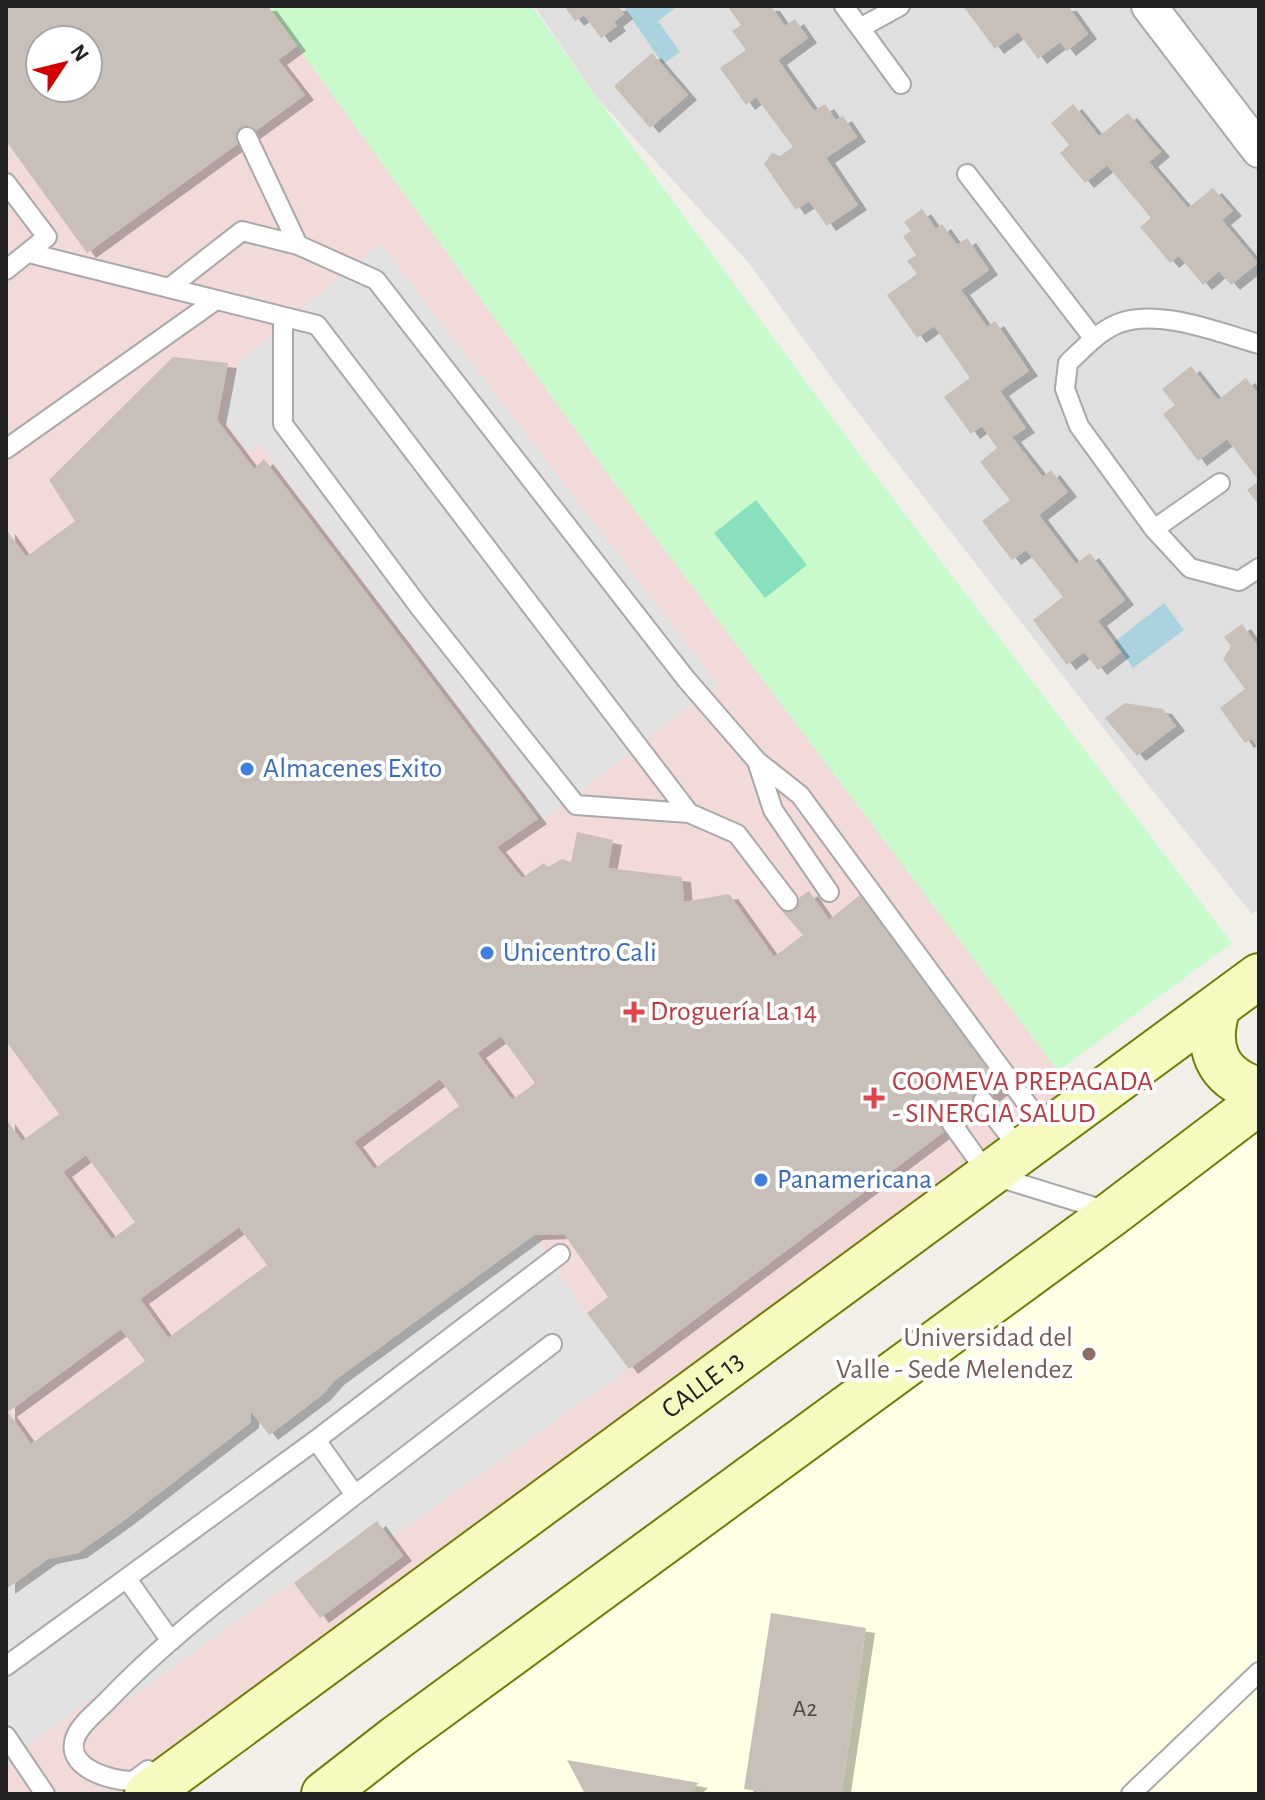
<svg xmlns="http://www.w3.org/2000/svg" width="1265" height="1800" font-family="'Alegreya Sans',sans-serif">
<defs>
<filter id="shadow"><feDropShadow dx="9" dy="5" stdDeviation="0" flood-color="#0004"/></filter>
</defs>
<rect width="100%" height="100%" fill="#f2efe9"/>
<path fill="#e0dfdf" d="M534 6H1259V909L1252 914 1129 761 836 384 749 263 597 98Z"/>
<path fill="#f2dad9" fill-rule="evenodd" d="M6 6H268L607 473 1083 1104 147 1794H6ZM40 40H88V88H40Z"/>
<path fill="#ffffe5" d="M1259 1102V1794H324Z"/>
<path fill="#c8facc" d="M268 6H532L597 98 857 451 1232 943 1058 1071 607 473Z"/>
<path fill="#88e0be" d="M756 500 807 565 765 598 714 533Z"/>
<path fill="#e2e2e2" d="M380 243 718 684 544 820 260 445 249 453 223 418 238 363Z
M534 1235 587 1313 629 1369 390 1539 377 1521 129 1699 115 1680 6 1764V1589L48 1559 79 1553 123 1521 250 1423 251 1411 270 1435 322 1395 335 1380Z"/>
<path fill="#aad3df" d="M623 6H678L658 21 680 52 663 64Z
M1164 603 1184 630 1133 668 1114 642Z"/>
<path fill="#c7bfb8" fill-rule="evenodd" filter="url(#shadow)" d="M6 6H268L297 46 278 60 305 95 87 253 6 141ZM40 40H88V88H40Z
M564 6H618L624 14 614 22 617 26 601 38 584 15 575 21Z
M727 6H771L785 26 795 19 808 38 778 60 814 111 825 104 836 120 843 116 857 137 826 158 858 205 827 226 809 201 796 210 764 164 772 153 780 156 793 147 756 97 746 105 720 68 746 50 732 31 741 25Z
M963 6H1068L1088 34 1067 51 1060 42 1038 59 1018 32 995 49Z
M652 53 688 95 650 128 614 86Z
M1073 104 1099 136 1128 113 1161 152 1149 162 1188 208 1213 188 1233 211 1222 220 1258 263 1231 285 1219 271 1203 285 1179 256 1170 263 1140 227 1151 218 1107 165 1085 183 1060 153 1069 145 1051 123Z
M922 209 936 229 942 224 957 245 967 238 989 270 961 290 987 327 995 321 1029 371 1000 391 1026 428 1012 437 1043 477 1051 470 1068 492 1039 515 1076 564 1090 553 1125 600 1098 621 1121 652 1098 670 1084 652 1067 665 1033 620 1063 597 1026 550 1012 560 982 521 1010 500 980 462 997 448 982 426 971 434 944 397 970 378 934 326 917 338 887 295 917 274 907 261 916 255 903 236 911 231 904 222Z
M173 357 228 363 217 420 254 469 264 459 538 819 497 847 522 878 544 863 548 867 562 859 571 862 577 832 613 840 608 868 682 877 684 902 729 894 774 957 803 935 781 910 809 891 829 920 862 893 1002 1088 629 1369 587 1313 608 1297 564 1234 534 1235 335 1380 322 1395 269 1435 251 1411 250 1423 123 1521 78 1553 48 1559 6 1589V1119L22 1141 59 1114 6 1041V529L26 557 75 521 49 480ZM501 1036 535 1083 512 1100 477 1053ZM440 1079 459 1106 374 1169 354 1142ZM86 1155 135 1222 112 1239 63 1172ZM239 1227 267 1265 168 1338 140 1299ZM121 1329 145 1361 31 1444 8 1412Z
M1191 366 1218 400 1246 378 1259 395V505L1247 490 1259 481 1227 439 1198 461 1163 414 1175 405 1162 389Z
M1242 624 1259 648V749L1252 739 1245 743 1220 708 1245 689 1223 659 1231 646 1224 637Z
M1125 703 1163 709 1176 726 1137 756 1105 718Z
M377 1521 403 1556 320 1618 294 1583Z
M771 1613 866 1628 841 1794H777L744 1789Z
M567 1760 699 1783 687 1794H585Z"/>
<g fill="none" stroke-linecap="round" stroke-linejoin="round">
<g stroke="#a9a9a9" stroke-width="22">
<path id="service" d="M844 6 901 84
M860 28 900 6
M247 137 298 245
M967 174 1094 339
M6 183 47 237 6 270
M29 253 169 288
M283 317V424L420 608 576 805 689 813 737 834 788 901
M1259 344C1220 333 1156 307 1117 324 1098 332 1083 349 1068 363L1065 389 1079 426 1154 529 1190 568 1239 581 1259 568
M6 449 216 300
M1154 529 1220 483
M757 761 773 810 829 892
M689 813 317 325 169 288 242 231 298 245 376 280 686 679 757 761 800 795 1047 1131
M983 1101 1020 1150
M952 1124 988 1174 1111 1212
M355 1495 552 1344
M127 1579 171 1641
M6 1666 316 1440 560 1254
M6 1736 45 1794
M148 1770 133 1781C112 1781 62 1768 76 1736 82 1722 99 1710 109 1699 182 1623 272 1561 355 1495L316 1440
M1131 1794 1259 1672"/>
</g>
<g stroke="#a9a9a9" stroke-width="38">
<path id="minor" d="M1149 6 1259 150"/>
</g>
<g stroke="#707d05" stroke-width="48">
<g id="secondary">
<path d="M1218 1007C1205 1047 1216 1078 1259 1090"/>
<path id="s1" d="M147 1794 1259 976"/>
<path d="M324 1794 396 1738 1113 1213 1259 1102"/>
</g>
</g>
<use href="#service" stroke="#fff" stroke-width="18"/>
<use href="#minor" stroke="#fff" stroke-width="34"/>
<use href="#secondary" stroke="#f7fabf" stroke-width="44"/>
</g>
<g fill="#3f7fe0" stroke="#fff" stroke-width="3">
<circle cx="247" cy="769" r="8"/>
<circle cx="487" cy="953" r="8"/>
<circle cx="761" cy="1180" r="8"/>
</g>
<g fill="#e0444e" stroke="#fff" stroke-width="3">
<path d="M630 1000h8v8h8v8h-8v8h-8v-8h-8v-8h8z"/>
<path d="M870 1086h8v8h8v8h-8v8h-8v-8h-8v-8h8z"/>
</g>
<circle fill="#8d6e63" stroke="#fff" stroke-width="3" cx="1089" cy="1354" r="8"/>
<g text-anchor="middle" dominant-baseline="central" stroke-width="8" stroke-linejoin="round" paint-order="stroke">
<g font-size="24" fill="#4b4948">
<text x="805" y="1709">A2</text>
</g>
<g font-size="28" fill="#366cbe" stroke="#fff" text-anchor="start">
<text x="263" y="769">Almacenes Exito</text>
<text x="503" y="953">Unicentro Cali</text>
<text x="777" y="1180">Panamericana</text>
</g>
<g font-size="28" fill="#be3a42" stroke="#fff" text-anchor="start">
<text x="650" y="1012">Droguería La 14</text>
<text x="892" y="1082">COOMEVA PREPAGADA<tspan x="892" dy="32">- SINERGIA SALUD</tspan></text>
</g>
<g font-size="28" fill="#785e54" stroke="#fff" text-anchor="end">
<text x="1073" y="1338">Universidad del<tspan x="1073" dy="32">Valle - Sede Melendez</tspan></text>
</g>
<g font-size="28" fill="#222" stroke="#fff">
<text stroke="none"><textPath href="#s1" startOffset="690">CALLE 13</textPath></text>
</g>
</g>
<rect width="1265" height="1800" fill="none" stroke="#222222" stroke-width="16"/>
<g transform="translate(64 64) rotate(55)"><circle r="38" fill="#ffffff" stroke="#a7a7a7" stroke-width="2"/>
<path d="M0-6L14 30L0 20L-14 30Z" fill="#d40000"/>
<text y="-12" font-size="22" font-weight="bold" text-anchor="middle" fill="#222222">N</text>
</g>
</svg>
